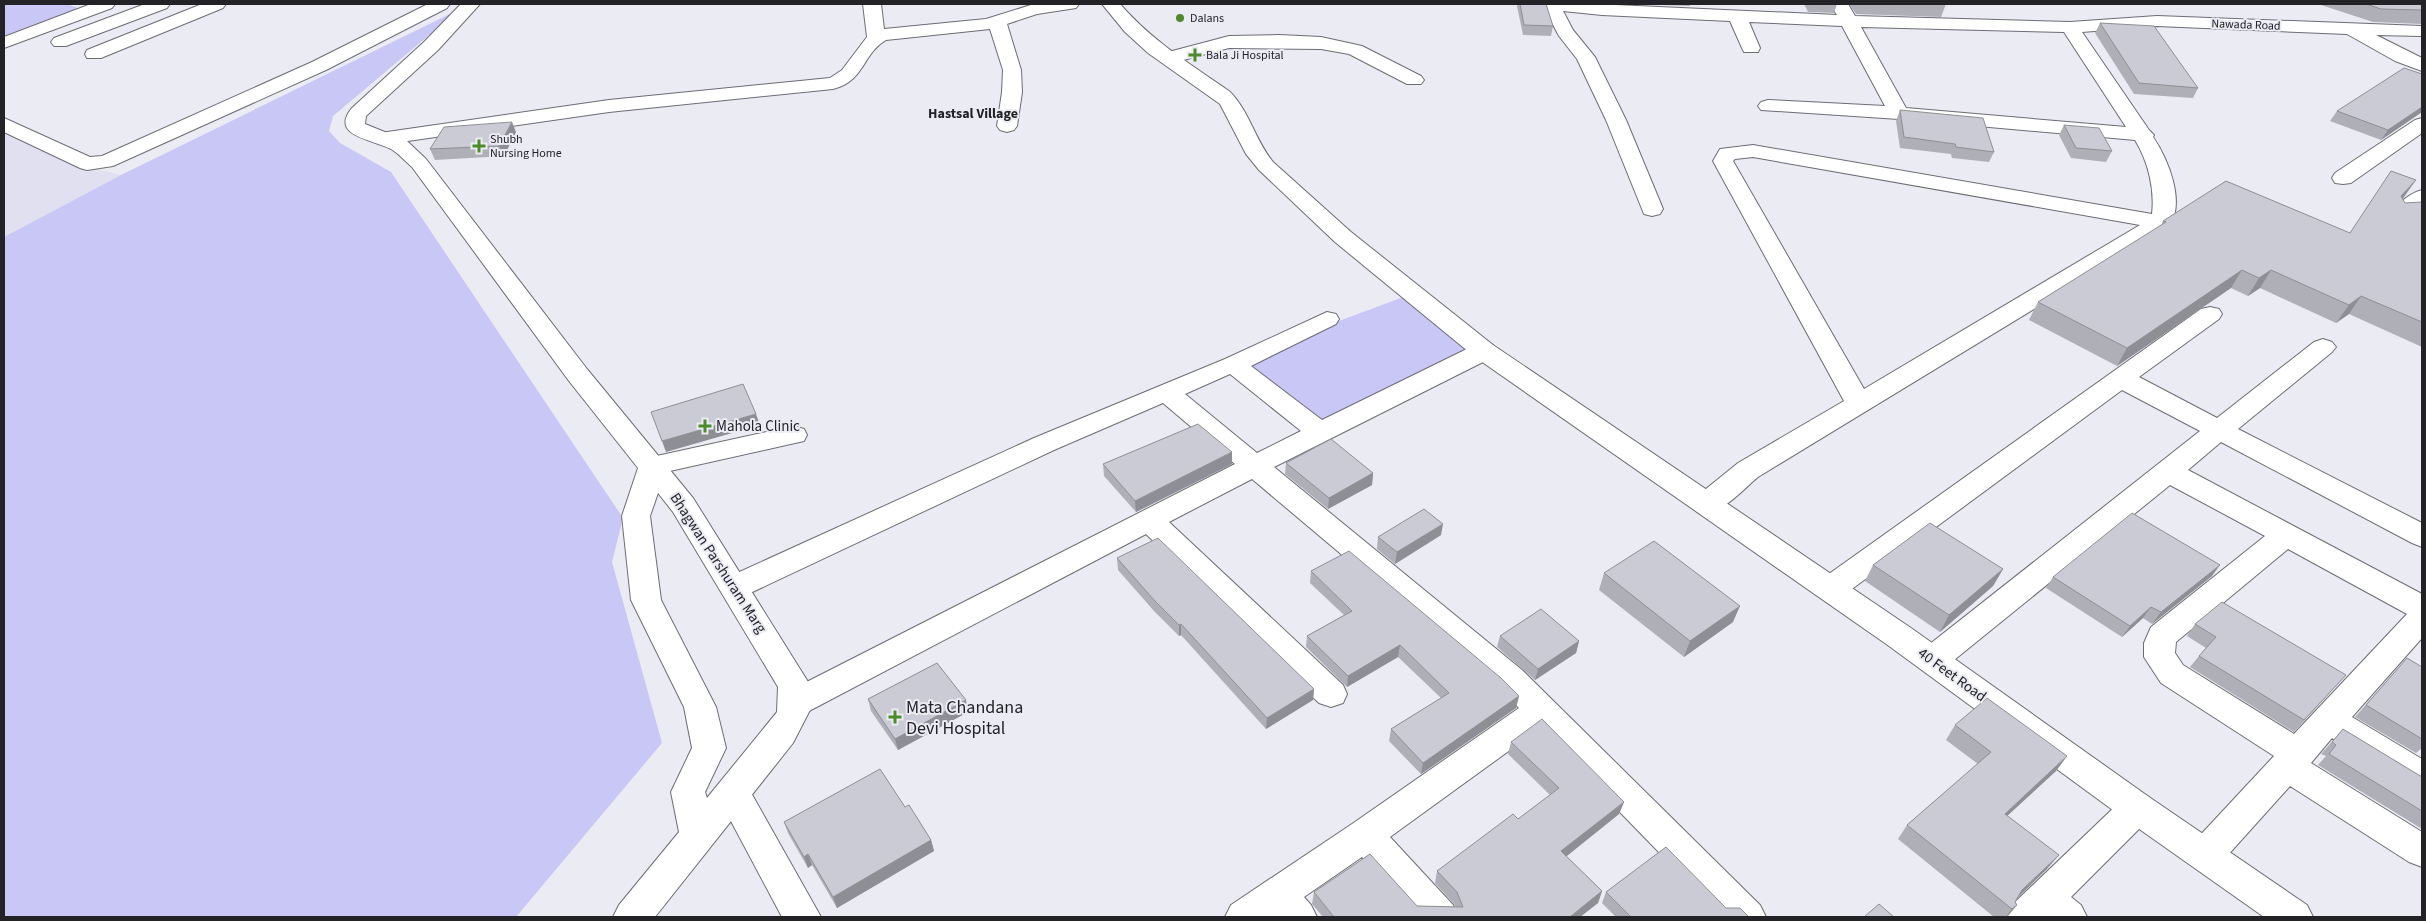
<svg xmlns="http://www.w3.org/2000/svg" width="2426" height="921" font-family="'Source Sans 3',sans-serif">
<rect width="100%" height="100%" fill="#ebebf4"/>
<path fill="#e0e0f1" d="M4 130 87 167 121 175 4 237Z"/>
<path fill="#c8c7f5" d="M4 4H66L78 8 4 36Z
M460 9 333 116 329 131 340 143 391 172 623 518 612 562 662 743 516 917H4V237L121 175Z
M1406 296 1476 352 1317 427 1240 364 1296 337Z"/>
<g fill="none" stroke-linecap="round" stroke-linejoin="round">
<g stroke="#6c6c75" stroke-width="2">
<path id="street" d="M91 4H115L112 8 4 48V37Z
M145 4H170L167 8 66 46H54L51 42 54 38Z
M202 4H226L223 8 101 58H87L85 54 87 50Z
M428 4H450L447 8 326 70 113 166 87 170 80 168 4 132V118L90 157 102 156 312 62Z
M863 4H881L884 29 986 19 1034 4H1079L1076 8 1037 14 1007 24 1021 70 1022 92 1017 126 1014 130 1007 132 1000 130 997 126 1002 92 1003 70 990 29 886 40C862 54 865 81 833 89L609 112 387 144 380 142 377 138 380 134 387 132 609 100 830 78 842 70 867 37Z
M1539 4H1593L1837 15 1832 7 1834 4H1848L1855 16 2070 22 2157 16 2422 26V36L2376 35 2422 58V71L2395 61 2347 34 2157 26 2082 32 2149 130 2154 135 2153 137C2168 159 2186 202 2169 227L1758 477C1741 491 1720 518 1696 511L1692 504 1696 497 1738 463 1844 401 1713 161 1720 149 1753 145 2152 214C2155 189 2148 161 2135 140L1899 119 1761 110 1758 106 1761 102 1768 100 1885 106 1842 26 1749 22 1760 48 1758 52H1744L1742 48 1730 21 1602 15 1563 11 1573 30 1595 57 1626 120 1663 209 1660 214 1652 216 1644 214 1606 120 1577 59 1559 36 1544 8ZM1861 27 2064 32 2126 127 1906 108ZM1753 157 2140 225 1864 389 1733 161 1735 159Z
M1279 35 1321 37 1362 46 1421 76 1424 80 1421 84H1407L1349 54 1321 49 1229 48 1168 64 1161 62 1159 58 1161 54 1229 36Z
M2422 118V133L2351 183 2343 184 2335 183 2332 178 2335 173 2415 120Z
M2422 190V208C2412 216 2406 222 2393 219L2390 214C2397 204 2410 193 2422 190Z
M2210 307 2219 309 2222 314 2219 319 2139 377 2217 418 2314 342 2323 339 2332 342 2336 347 2332 352 2238 429 2422 523V547L2412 543 2221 442 2188 470 2422 594V638L2352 717 2422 759V791L2410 786 2332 738 2311 763 2422 832V867L2409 862 2290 786 2218 866 2205 871 2192 866 2187 855 2192 844 2274 756 2161 683 2144 657V643L2151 627 2265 536 2170 485 1943 669 1932 673 1921 669 1916 660 1921 651 2200 431 2122 390 1841 597 1830 600 1819 597 1815 589 1819 581 2201 309ZM2288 549 2407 614 2294 734 2183 665 2175 653 2176 642Z
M1327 312 1336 314 1339 319 1336 324 1251 366 1322 420 1475 345 1484 343 1493 345 1497 351 1493 357 1274 467 1522 670 1760 905 1766 917H1722L1539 729 1390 837 1453 905 1459 917H1416L1362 857 1304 897 1311 905 1317 917H1225L1231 905 1352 824 1519 708 1500 688 1252 479 1169 522 1343 685 1347 694 1343 703 1331 707 1319 703 1146 534 809 711 797 715 785 711 781 702 785 693 1235 464 1163 403 1054 450 746 595 735 598 724 595 720 587 724 579 1034 438 1225 359ZM1230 374 1301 431 1257 453 1185 394Z
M794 426 804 429 807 435 804 441 652 475 642 473 638 466 642 459 652 457Z
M733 778 745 782 821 917H782L716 793 721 782Z
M2137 793 2149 797 2155 808 2149 819 2071 897 2081 905 2087 917H2006L2012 905 2125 797Z"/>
</g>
<g stroke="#6c6c75" stroke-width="2">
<path id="secondary" d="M461 4H480L438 50 366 116 365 124 407 141 426 159 587 369 693 498 810 685V710L793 743 655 917H613L619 905 679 832 671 792 692 748 684 707 631 600 622 516 638 468 569 381 412 167C405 161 398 153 391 149 372 139 329 136 352 108L424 42ZM658 493 673 512 778 687 777 712 707 798 705 792 726 748 716 707 661 600 650 516Z
M1102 4H1120C1151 40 1190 64 1229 91 1249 110 1255 140 1273 162L1351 232 1493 345 1911 628 2149 797 2307 905 2313 917H2264L2125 819 1889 646 1475 357 1335 242 1259 170 1246 154 1220 104 1148 53 1125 32Z"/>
</g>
<use href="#street" fill="#fff" fill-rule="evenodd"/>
<use href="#secondary" fill="#fff" fill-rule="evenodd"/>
</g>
<path fill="#afafb7" d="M1517 4H1546L1553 26 1551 36 1523 35 1517 6Z
M1661 4H1690V6L1662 5Z
M1804 4H1837L1834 13 1808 12Z
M1849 4H1946L1941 17 1856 14Z
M2318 4H2422V24L2373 22Z
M2100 23 2198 88 2193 98 2134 94 2095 33Z
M1900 110 1994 152 1989 162 1952 158 1951 154 1900 148 1896 121Z
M2337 111 2422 112 2381 140 2330 121Z
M2064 125 2112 151 2106 162 2071 158 2059 135Z
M516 132 504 156 435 160 430 149Z
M2404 197 2402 199 2421 261 2422 262V347L2349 314 2336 323 2260 288 2248 296 2231 288 2117 366 2029 320 2038 302 2161 226 2163 221 2349 233Z
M1286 463 1373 473 1372 485 1328 509 1285 474Z
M1103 464H1232L1136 512 1104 476Z
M1441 535 1395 564 1377 549 1378 537Z
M1117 558 1314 689 1313 700 1266 729 1181 635 1179 636 1154 611 1118 570Z
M1873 565 2003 569 1993 586 1940 632 1865 581Z
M1311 571 1519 696 1516 708 1421 774 1389 741 1391 729 1441 698 1398 657 1347 687 1306 647 1307 636 1344 615 1310 583Z
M1604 573 1733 622 1684 657 1599 590Z
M2212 576 2152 624 2143 618 2122 637 2046 588 2053 577Z
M2195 624 2346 675 2294 732 2190 667 2199 656 2206 648 2187 636Z
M1500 636 1579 641 1576 653 1535 680 1497 647Z
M2407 658 2422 667V748L2416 753 2355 717Z
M868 699 968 712 898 750 871 711Z
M1955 725 2067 756 2056 771 2007 816 2047 869 2018 896 2015 902 2017 905 2007 917H1994L1898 839 1907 825 1978 764 1946 740Z
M2343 729 2422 777V829L2318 765 2326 756 2321 754Z
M1511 742 1624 802 1619 814 1566 856 1602 891 1598 903 1580 917H1323L1312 904 1314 892 1417 906 1456 907 1454 904 1435 883 1437 871 1518 819 1550 795 1508 754Z
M905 807 931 840 934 851 837 908 812 865 808 868 788 833 784 822Z
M1606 892 1726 908 1749 917H1616L1602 903Z"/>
<path fill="#8e8e95" d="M2422 107V112L2381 140 2388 130Z
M512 122 516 132 504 156 499 146Z
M2416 180 2404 197 2389 213 2401 196Z
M2242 270 2231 288 2117 366 2127 348Z
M2271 270 2260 288 2248 296 2259 278Z
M2361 296 2349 314 2336 323 2349 305Z
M756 414 760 425 666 452 662 441Z
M1232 452V464L1136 512 1135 501Z
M1373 473 1372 485 1328 509 1329 498Z
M1443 524 1441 535 1395 564 1397 552Z
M2220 565 2212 576 2152 624 2161 612Z
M2003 569 1993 586 1940 632 1949 615Z
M1740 606 1733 622 1684 657 1690 641Z
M2151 607 2143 618 2122 637 2130 626Z
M1181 624V635L1179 636V625Z
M1579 641 1576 653 1535 680 1538 669Z
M1400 645 1398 657 1347 687 1348 676Z
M1314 689 1313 700 1266 729 1267 718Z
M1519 696 1516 708 1421 774 1423 763Z
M966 700 968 712 898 750 895 739Z
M2067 756 2056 771 1994 828 2005 814Z
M1624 802 1619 814 1557 864 1561 851Z
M931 840 934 851 837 908 833 897Z
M808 854 812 865 808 868 804 857Z
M2059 855 2047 869 2011 904 2022 890Z
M1602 891 1598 903 1580 917H1570Z
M2017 905 2007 917H2006L2012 909Z"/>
<path fill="#cbcbd5" stroke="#8e8e95" d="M1520 4H1546L1553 26 1524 25Z
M2366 4H2422V10L2381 9Z
M2100 23 2154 26 2198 88 2139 83Z
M2404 68 2422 74V107L2388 130 2337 111Z
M1900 110 1983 118 1994 152 1956 147 1955 144 1904 137Z
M512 122 499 146 430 149 444 127Z
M2064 125 2099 128 2112 151 2076 148Z
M2391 171 2416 180 2401 196 2405 203 2422 202V259L2421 261 2422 262V322L2361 296 2349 305 2271 270 2259 278 2242 270 2127 348 2038 302 2166 222 2163 221 2226 181 2350 233Z
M743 384 756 414 662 441 651 412Z
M1198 424 1232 452 1135 501 1103 464Z
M1331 439 1373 473 1329 498 1286 463Z
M1424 509 1443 524 1397 552 1378 537Z
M2132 513 2220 565 2161 612 2151 607 2130 626 2053 577Z
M1930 523 2003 569 1949 615 1873 565Z
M1158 538 1314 689 1267 718 1181 624 1179 625 1154 600 1117 558Z
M1654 541 1740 606 1690 641 1604 573Z
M1349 551 1501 678 1519 696 1423 763 1391 729 1449 693 1400 645 1348 676 1307 636 1352 611 1311 571Z
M2222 602 2346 675 2304 720 2199 656 2216 637 2195 624Z
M1541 609 1579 641 1538 669 1500 636Z
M2407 658 2422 667V739L2366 705Z
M937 663 966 700 895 739 868 699Z
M1987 698 2067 756 2005 814 2059 855 2022 890 2015 902 2017 905 2012 909 1907 825 1991 752 1955 725Z
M1542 719 1624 802 1561 851 1602 891 1570 917H1334L1314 892 1370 854 1417 906 1463 907 1457 892 1437 871 1513 814 1518 819 1559 788 1511 742Z
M2343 729 2422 777V811L2329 754 2336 745 2332 742Z
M880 769 905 807 909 805 931 840 833 897 808 854 804 857 784 822Z
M1666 847 1726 908H1740L1749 917H1631L1606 892Z
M1879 904 1894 917H1864Z"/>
<g fill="#4d8a29" stroke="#ebebf4" stroke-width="2">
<circle cx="1180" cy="18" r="5"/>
<path d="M1192.5 47.5h5v5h5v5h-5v5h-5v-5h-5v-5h5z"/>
<path d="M476.5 138.5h5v5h5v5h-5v5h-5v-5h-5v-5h5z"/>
<path d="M702.5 418.5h5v5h5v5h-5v5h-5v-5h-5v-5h5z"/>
<path d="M892.5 709.5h5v5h5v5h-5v5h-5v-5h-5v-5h5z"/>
</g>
<g text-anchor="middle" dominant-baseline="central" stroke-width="4" stroke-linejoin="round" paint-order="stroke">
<g font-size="12" fill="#232327" stroke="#ebebf4" text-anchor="start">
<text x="1190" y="18">Dalans</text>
<text x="1206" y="55">Bala Ji Hospital</text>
<text x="490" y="139">Shubh<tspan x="490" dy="14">Nursing Home</tspan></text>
</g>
<g font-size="12" fill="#232327" stroke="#ebebf4">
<text transform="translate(2246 25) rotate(2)">Nawada Road</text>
</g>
<g font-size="14" font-weight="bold" fill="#232327" stroke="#ebebf4">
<text x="973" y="114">Hastsal Village</text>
</g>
<g font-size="15" fill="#232327" stroke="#ebebf4" text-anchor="start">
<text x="716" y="426">Mahola Clinic</text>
</g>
<g font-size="15" fill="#232327" stroke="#ebebf4">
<text transform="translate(718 563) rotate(57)">Bhagwan Parshuram Marg</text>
<text transform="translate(1952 675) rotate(36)">40 Feet Road</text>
</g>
<g font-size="18" fill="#232327" stroke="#ebebf4" text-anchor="start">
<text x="906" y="707">Mata Chandana<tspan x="906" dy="21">Devi Hospital</tspan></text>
</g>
</g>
<rect width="2426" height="921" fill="none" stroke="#232327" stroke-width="10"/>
</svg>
